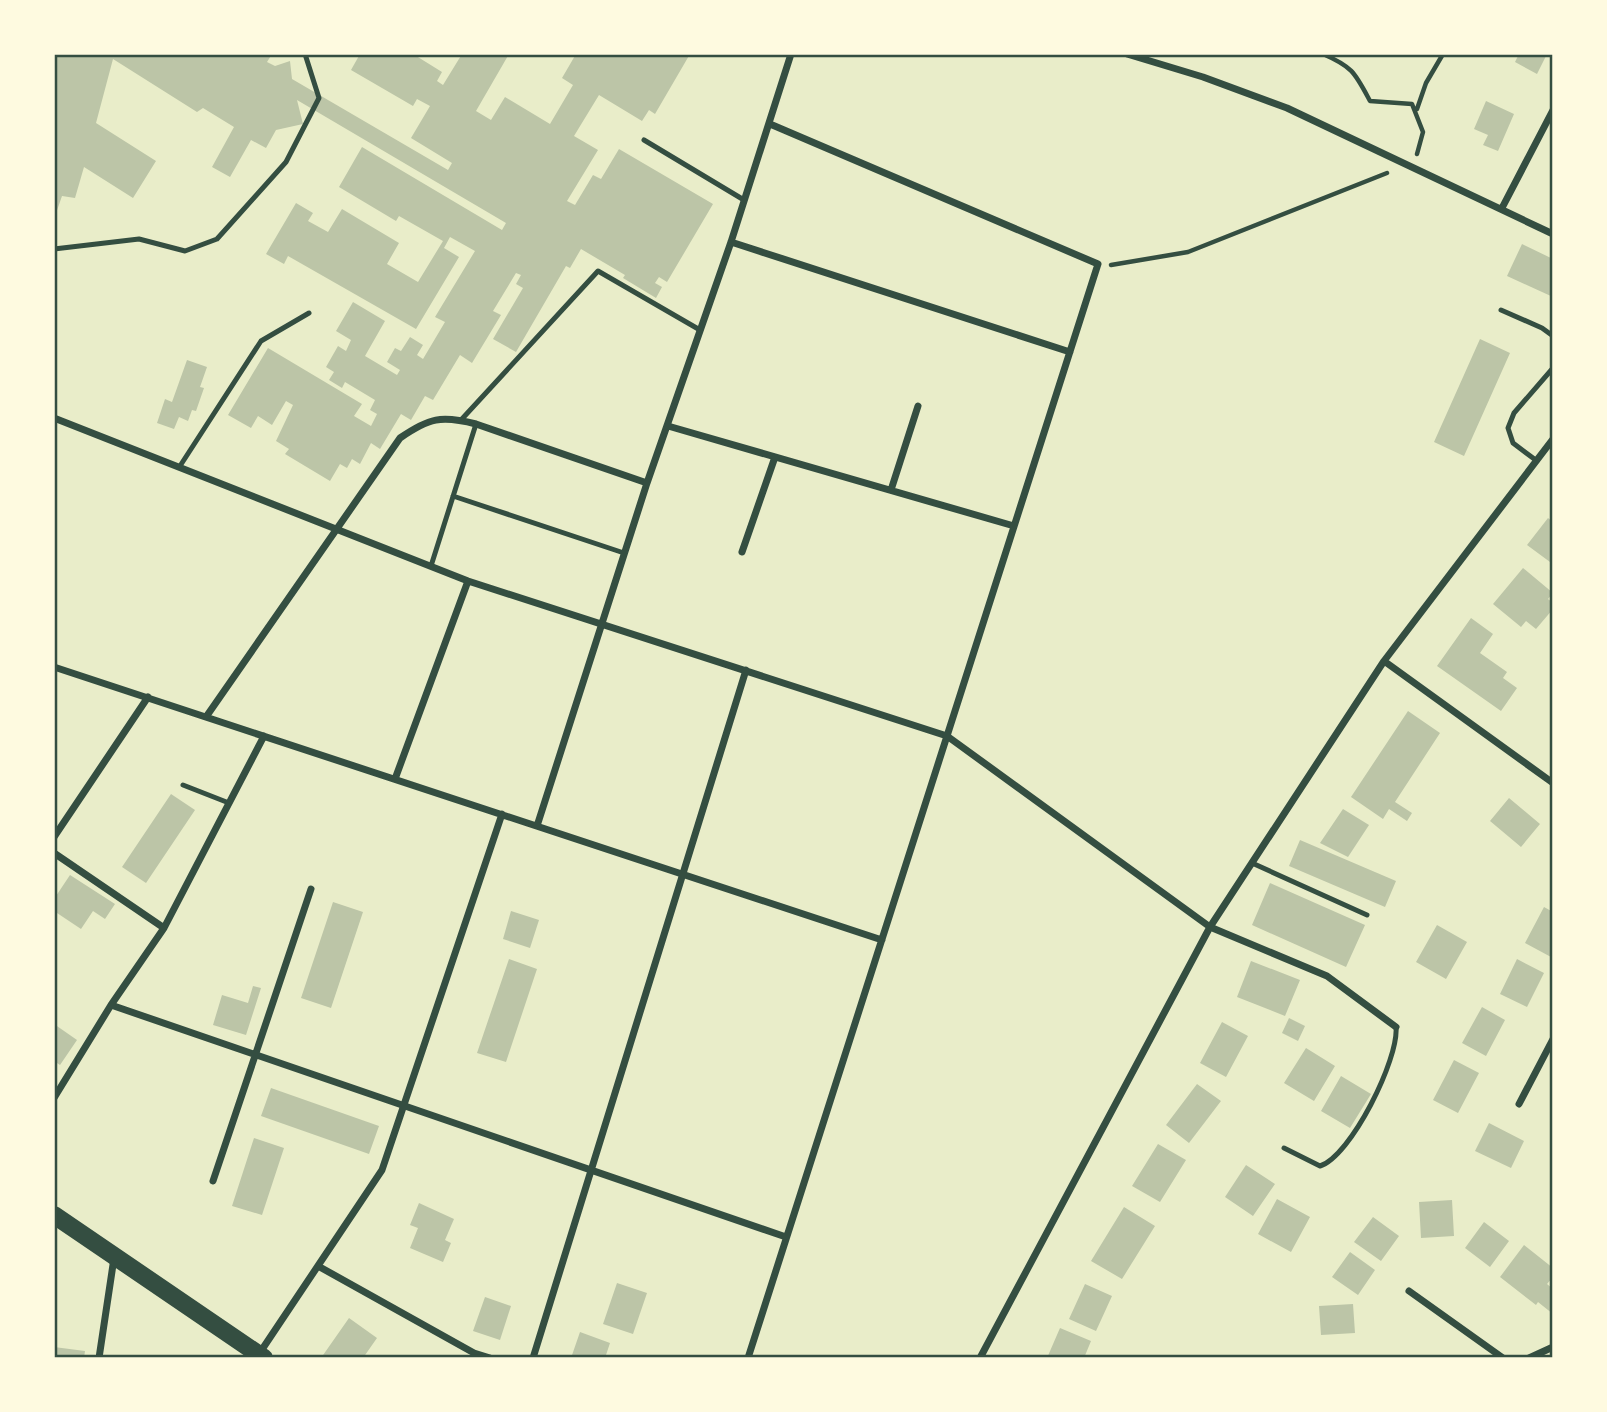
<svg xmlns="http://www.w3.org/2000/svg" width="1607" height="1412" font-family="'Nunito Sans',sans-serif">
<rect width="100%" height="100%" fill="#e9edc9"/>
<path fill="#bcc5a7" d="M54 54H272L267 62 275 66 290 61 292 79 448 170 452 163 411 138 430 106 417 99 413 106 351 70 360 54H413L442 72 437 81 443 85 462 54H509L476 111 491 120 505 97 550 124 573 85 562 78 576 54H690L655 114 649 110 642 121 599 95 574 136 598 150 567 201 575 205 593 175 601 179 619 149 713 204 667 282 659 277 655 283 662 287 656 298 623 278 625 275 581 249 570 268 566 266 516 352 493 339 523 288 516 284 521 275 516 273 493 311 501 315 472 363 460 355 433 400 425 396 411 420 401 414 380 449 371 443 360 464 352 459 347 468 340 464 330 481 285 454 289 449 276 441 293 405 286 401 272 425 258 416 251 428 228 415 268 348 362 404 354 416 371 426 377 414 370 410 375 400 345 382 342 388 329 380 334 372 326 367 338 346 346 351 351 340 336 331 353 302 385 321 365 356 397 375 400 370 387 362 395 348 401 351 410 337 423 345 417 355 423 359 445 322 435 317 475 251 450 237 444 248 459 257 416 329 288 256 284 264 266 254 296 203 313 213 308 221 328 232 342 209 399 243 387 264 418 282 443 241 399 216 396 221 339 187 362 147 502 230 506 223 297 100 303 124 276 130 266 148 251 140 230 177 212 167 234 127 203 108 197 112 113 59 96 123 156 161 133 198 84 167 75 198 62 196 54 219Z
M1519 54H1547L1537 74 1515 62Z
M1486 101 1514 114 1498 151 1483 145 1488 135 1474 129Z
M1522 244 1553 259V297L1507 276Z
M1480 339 1510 353 1464 456 1434 442Z
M187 360 207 367 200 387 204 388 196 411 192 410 188 421 179 417 174 429 157 423 165 399 172 402Z
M1548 518 1553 522V559L1550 562 1527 545Z
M1523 568 1553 593 1548 599 1553 603V609L1536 629 1526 621 1521 627 1493 604Z
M1471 618 1493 634 1480 653 1507 672 1503 678 1517 688 1501 711 1437 666Z
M1408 711 1440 733 1395 802 1412 813 1407 821 1389 809 1383 819 1351 797Z
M171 794 195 810 146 883 122 867Z
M1509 798 1540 824 1521 847 1490 821Z
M1343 809 1369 825 1348 857 1320 843Z
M1300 840 1396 881 1385 907 1289 866Z
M70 875 115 904 105 919 93 911 81 929 54 911V899Z
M1270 883 1365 925 1346 967 1252 925Z
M333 902 363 912 331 1008 301 998Z
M1544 907 1553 912 1551 957 1525 943Z
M511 911 539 920 530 948 503 939Z
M1437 925 1467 942 1446 979 1416 962Z
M509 959 537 969 506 1062 477 1053Z
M1517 959 1544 973 1527 1007 1500 994Z
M1251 961 1300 980 1285 1016 1237 997Z
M253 986 261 988 246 1035 213 1025 222 995 248 1003Z
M1482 1007 1505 1020 1486 1056 1462 1043Z
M1289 1018 1305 1026 1298 1041 1282 1033Z
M1222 1022 1248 1036 1226 1077 1200 1063Z
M54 1024 77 1040 60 1065 54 1061Z
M1306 1048 1335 1066 1314 1101 1284 1083Z
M1454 1060 1479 1073 1458 1113 1433 1100Z
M1341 1076 1371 1094 1350 1128 1321 1111Z
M1197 1084 1221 1101 1189 1143 1166 1125Z
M271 1088 379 1126 369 1154 261 1116Z
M1489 1123 1524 1141 1511 1168 1475 1151Z
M254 1138 284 1148 262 1215 232 1206Z
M1158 1144 1186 1160 1160 1202 1132 1186Z
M1246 1165 1275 1184 1253 1216 1225 1197Z
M1277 1199 1310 1217 1291 1252 1258 1234Z
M1452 1200 1454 1236 1421 1238 1419 1202Z
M419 1203 454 1219 445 1240 451 1243 443 1262 410 1248 418 1228 410 1225Z
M1124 1207 1155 1226 1122 1279 1091 1261Z
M1373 1217 1399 1236 1381 1261 1354 1242Z
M1484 1222 1509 1241 1490 1267 1465 1248Z
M1524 1245 1553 1268V1277L1547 1284 1553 1289V1314L1538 1302 1536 1305 1500 1277Z
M1350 1252 1375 1270 1358 1295 1332 1277Z
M617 1283 647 1293 633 1334 603 1324Z
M1085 1284 1112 1296 1096 1331 1069 1319Z
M485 1297 511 1306 500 1340 473 1331Z
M1353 1304 1355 1333 1321 1335 1319 1306Z
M349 1318 377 1338 363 1358H321Z
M1060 1328 1091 1341 1084 1358H1047Z
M580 1332 610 1343 605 1358H571Z
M54 1347 85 1351 84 1358H54Z"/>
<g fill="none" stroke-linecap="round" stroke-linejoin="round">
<path stroke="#344e41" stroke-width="4.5" d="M1323 54C1353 67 1355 73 1370 101L1412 104 1423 132 1417 154
M1417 109 1426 83 1443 54
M1111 265 1188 252 1387 173"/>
<path stroke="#344e41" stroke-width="5" d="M644 140 744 200
M54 249 139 239 185 251 217 239 286 162 319 98 305 54
M1501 310 1542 328 1553 336
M461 420 598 271 700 330
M1537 461 1513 443 1508 428 1514 413 1553 368
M180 466 261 341 309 313
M453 496 624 553
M431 566 476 424
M183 785 229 803
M1252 863 1367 915
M1284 1148 1320 1166C1351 1156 1399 1059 1396 1027"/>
<path stroke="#344e41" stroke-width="7" d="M1127 54 1203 77 1287 108 1553 234
M1502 208 1553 110
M731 242 1070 352
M54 418 468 581 947 736 1210 927 1327 976 1396 1027
M668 426 1014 526
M891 490 918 406
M742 552 775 457
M1384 661 1553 783
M54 667 882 940
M206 717 400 438C429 418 441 415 476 424L647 483
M395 779 468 581
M537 826 647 483 731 242 791 54
M54 837 148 697
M54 853 164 928
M111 1005 786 1237
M54 1098 111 1005 164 928 264 736
M1519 1104 1553 1039
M213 1181 311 889
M318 1266 474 1353 490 1358
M1409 1291 1503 1358
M259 1354 382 1170 502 814
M99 1358 114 1258
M533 1358 746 670
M748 1358 1098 264 770 124
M980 1358 1210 927 1384 661 1553 439
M1529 1358 1553 1347"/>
<path stroke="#344e41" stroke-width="18" d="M54 1215 264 1358"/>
</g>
<rect width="1607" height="1412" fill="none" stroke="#fefae0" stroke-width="112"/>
<rect x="56" y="56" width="1495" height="1300" fill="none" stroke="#344e41" stroke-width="2.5"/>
</svg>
